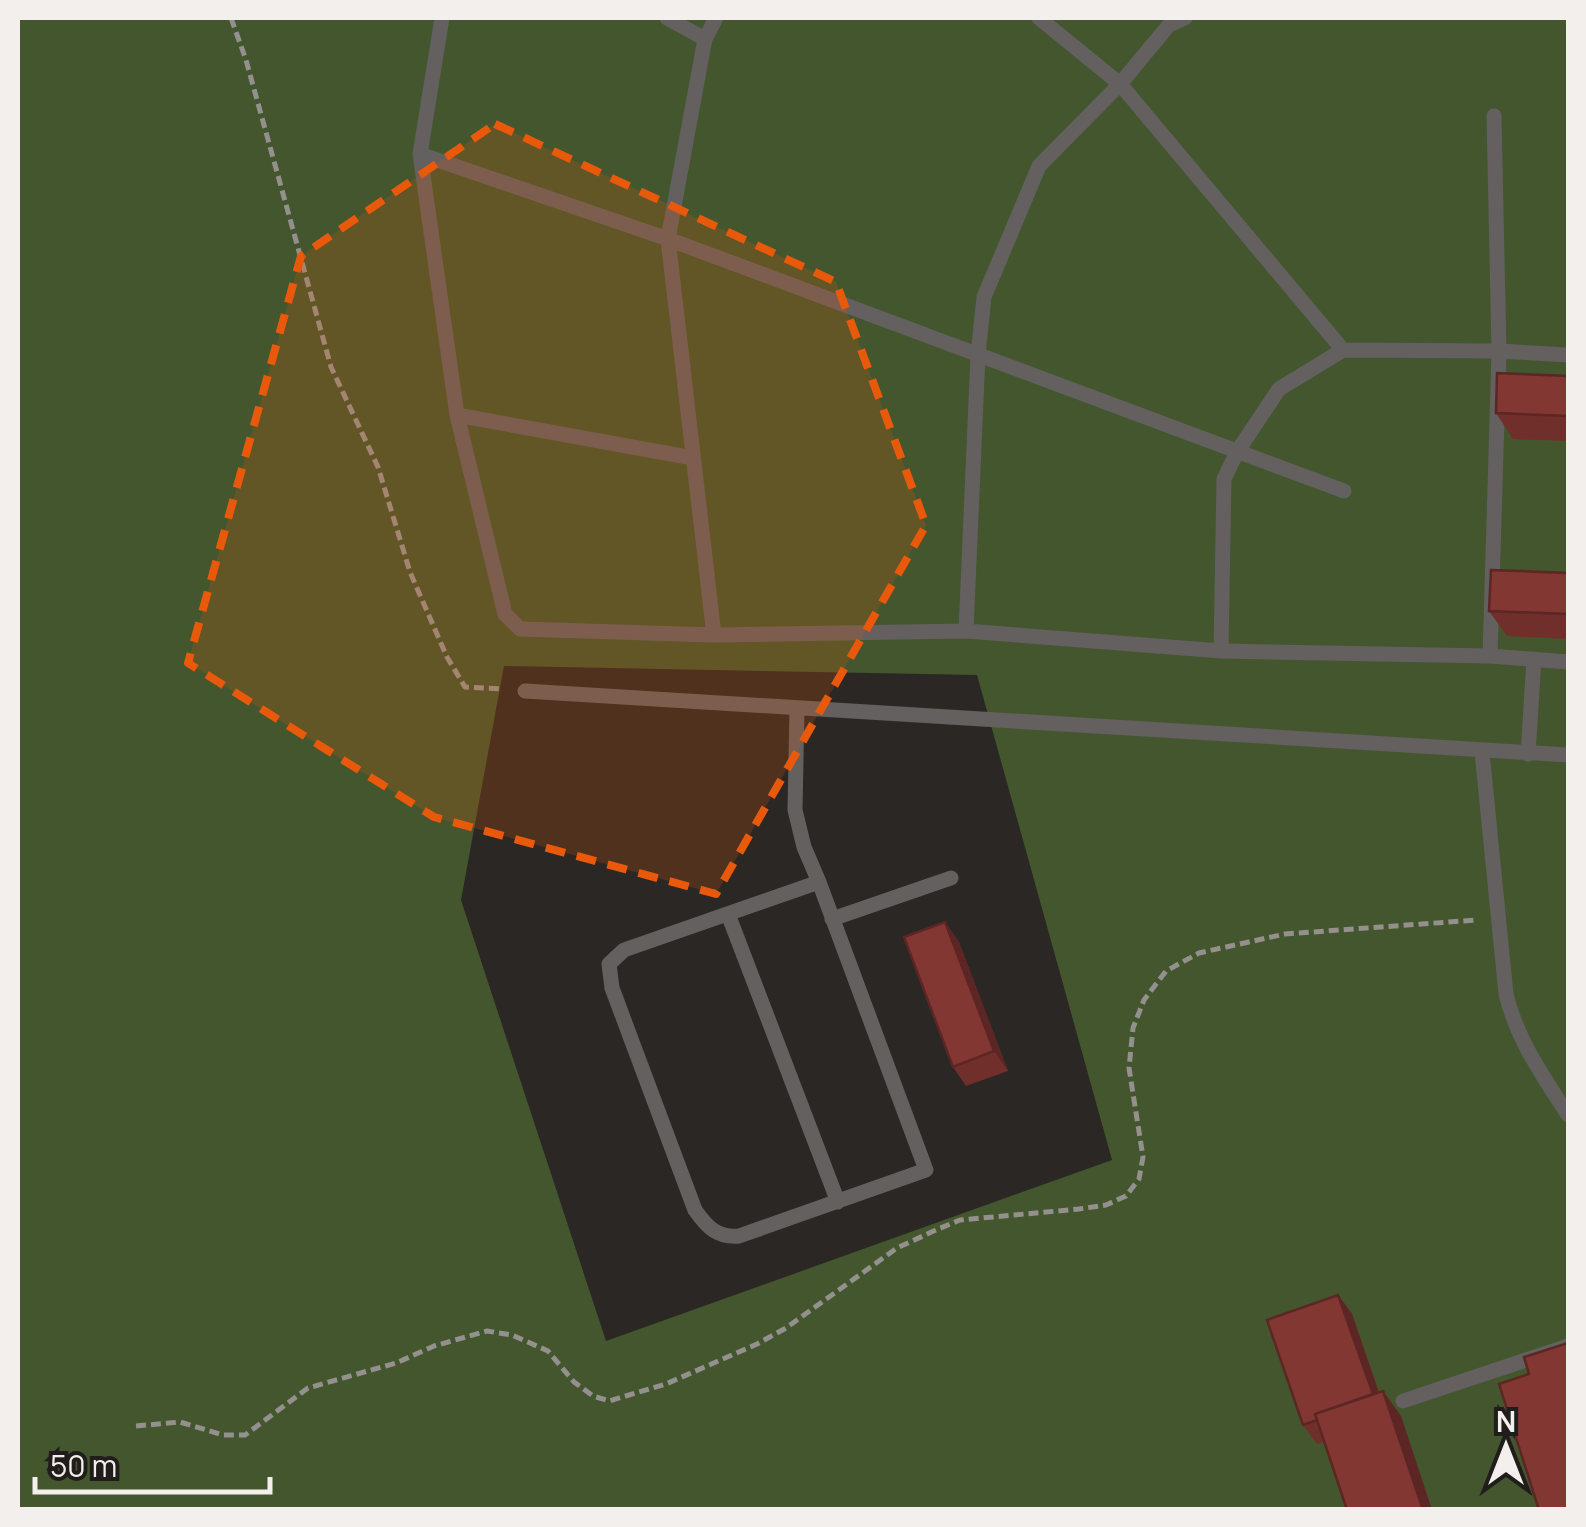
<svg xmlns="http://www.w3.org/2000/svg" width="1586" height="1527" font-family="Manrope,sans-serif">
<rect width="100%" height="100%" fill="#2a2724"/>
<path fill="#43562e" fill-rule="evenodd" d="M18 18H1568V1509H18ZM504 666 977 675 1112 1160 606 1341 461 900Z"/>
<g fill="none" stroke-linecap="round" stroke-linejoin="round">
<path stroke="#93908d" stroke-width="5" stroke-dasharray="10 5" stroke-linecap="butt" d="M231 18 246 60 331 367 378 467 410 572 447 657 465 687 502 689
M136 1426 180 1422 223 1435H245L308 1388 396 1363 434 1346 487 1331 512 1335 548 1351 574 1382 593 1396 609 1401 666 1384 757 1344 786 1328 897 1248 936 1230 960 1220 1079 1209 1106 1205 1126 1196 1139 1179 1143 1157 1129 1068 1133 1028 1144 1000 1166 971 1199 953 1285 934 1476 920"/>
<path stroke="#63605f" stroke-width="15" d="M442 18 420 154 457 415 505 614 520 629 714 635 966 631 1221 651 1490 656 1568 662
M667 18 705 39
M1039 18 1120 84 1343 350 1499 351 1494 116
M420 154 668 239 1344 491
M457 415 693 458
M966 631 978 355 984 297 1039 166 1120 84 1169 25 1185 18
M714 635 668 239 705 39 716 18
M1221 651 1224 479 1237 452 1279 389 1343 350
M1490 656 1499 351 1568 355
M525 691 1568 755
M797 708 795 810 804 847 819 882 926 1170 739 1236C717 1238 707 1227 695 1210L612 988 609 964 624 950 819 882
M1482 752 1506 994C1517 1040 1543 1076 1568 1115
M1528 754 1534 659
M728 914 838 1202
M832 919 951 878
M1403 1401 1568 1346"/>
</g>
<path fill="#712f2c" d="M1568 376V441L1513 439 1496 413Z
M1568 573V639L1507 636 1489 611Z
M945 922 959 942 1008 1071 966 1086 953 1067Z
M1338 1295 1352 1314 1379 1392 1401 1416 1317 1444 1303 1425Z"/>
<path fill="#5c2624" d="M945 922 959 942 1008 1071 994 1051Z
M1338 1295 1352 1314 1388 1420 1375 1400Z
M1383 1391 1401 1416 1432 1510H1423Z"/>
<path fill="#833733" stroke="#5c2624" stroke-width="2.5" d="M1497 373 1568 376V416L1496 413Z
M1491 570 1568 573V614L1489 611Z
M945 922 994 1051 953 1067 904 937Z
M1338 1295 1373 1394 1315 1414 1317 1420 1303 1425 1267 1320Z
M1568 1343V1510H1539L1499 1384 1529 1374 1524 1357Z
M1383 1391 1423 1510H1347L1315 1414Z"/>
<path fill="#e8590c" fill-opacity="0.2" stroke="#e8590c" stroke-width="8" stroke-dasharray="20 12" stroke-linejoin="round" d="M495 124 836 282 926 525 716 894 434 817 188 663 301 256Z"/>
<rect width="1586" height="1527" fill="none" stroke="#f2efed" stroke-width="40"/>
<g transform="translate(1506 1447)" stroke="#201d1a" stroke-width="8" paint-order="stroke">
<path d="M0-8L18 38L0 25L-18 38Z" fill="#f2efed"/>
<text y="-15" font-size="28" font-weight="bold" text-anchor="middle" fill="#f2efed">N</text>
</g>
<path d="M35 1477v15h235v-15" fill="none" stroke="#f2efed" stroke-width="5"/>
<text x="50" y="1477" font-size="30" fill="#f2efed" stroke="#201d1a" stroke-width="8" paint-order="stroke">50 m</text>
</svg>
